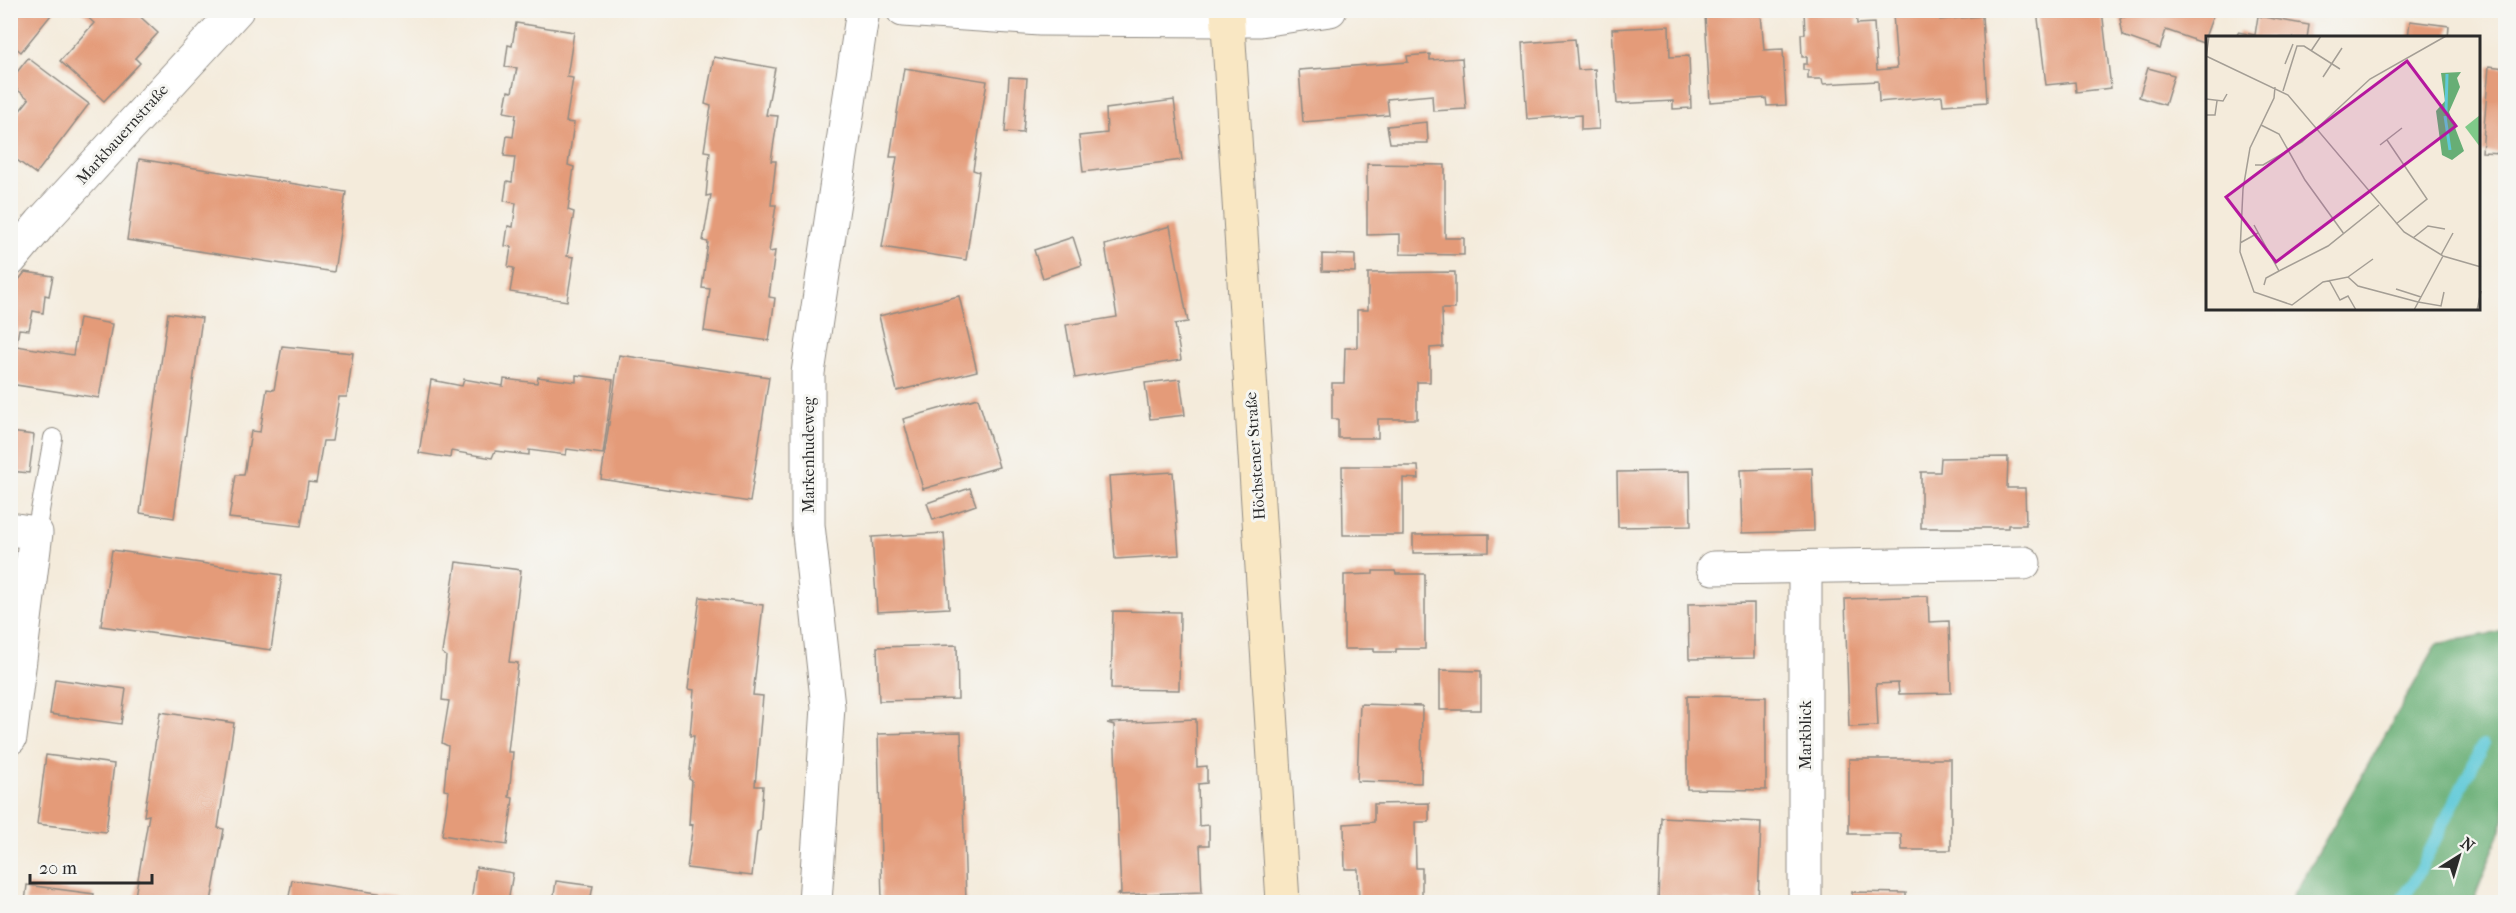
<svg xmlns="http://www.w3.org/2000/svg" width="2516" height="913" font-family="'IM FELL French Canon',serif">
<rect width="100%" height="100%" fill="#f6f6f2"/>
<filter id="ink" filterUnits="userSpaceOnUse"><feTurbulence type="fractalNoise" baseFrequency=".0167" numOctaves="2"/><feDisplacementMap in="SourceGraphic" scale="12" xChannelSelector="R" yChannelSelector="G"/><feConvolveMatrix kernelMatrix="1 2 1 2 8 2 1 2 1" color-interpolation-filters="sRGB"/></filter>
<filter id="wash" filterUnits="userSpaceOnUse"><feTurbulence type="fractalNoise" baseFrequency=".008" numOctaves="4" result="noise"/><feDisplacementMap in="SourceGraphic" scale="24" xChannelSelector="R" yChannelSelector="G"/><feGaussianBlur stdDeviation="1.35" result="paint"/><feColorMatrix in="noise" values="0 0 0 0 0 0 0 0 0 0 0 0 0 0 0 0 0 1.4 0 .05"/><feComposite in="paint" operator="in"/></filter>
<g filter="url(#wash)">
<rect width="100%" height="100%" fill="#f4ebdb"/>
<path fill="#67ae75" stroke="#496c50" stroke-width="1.5" d="M2505 631V819L2473 902H2290L2437 644Z"/>
<g fill="none" stroke-linecap="round" stroke-linejoin="round">
<path stroke="#5ec9d8" stroke-width="12" d="M2400 902 2414 882 2483 745"/>
</g>
<g id="blocks">
<path fill="#e49b79" d="M10 10H55L21 52 15 47 10 52Z
M80 10H133L158 33 135 58 140 63 104 101 60 61 94 23Z
M1804 10H1856L1857 24 1874 23 1877 70 1897 68 1893 14 1939 11 1940 20 1982 16 1987 102 1943 105 1942 96 1879 102 1878 81 1823 84 1822 79H1808V70H1803V64H1807V57H1802L1801 34H1805Z
M2037 10H2102L2111 88 2076 92 2075 82 2046 85Z
M2138 10H2215L2203 43 2166 30 2160 49 2123 36 2120 18 2137 13Z
M1761 13 1764 50 1783 49 1786 105 1767 106 1766 98 1710 102 1705 15Z
M2258 16 2309 25 2307 38H2237L2238 32 2255 35Z
M2410 21 2449 26 2448 38H2408Z
M516 23 574 32 567 77 573 78 566 122 574 123 568 165 574 167 568 210 574 212 567 256 574 257 567 301 510 292 514 268 508 267 511 247 505 246 508 226 513 227 516 203 504 201 507 181 512 182 515 157 504 156 507 136 513 137 516 114 504 112 508 91 512 92 517 68 505 67 508 45 512 46Z
M1669 26 1670 57 1689 56 1691 108 1673 109V101L1617 104 1612 29Z
M1575 39 1578 70 1595 69 1599 129 1581 130V115L1527 119 1522 43Z
M1430 54V60L1462 58 1466 109 1433 111 1432 95 1387 99 1389 115 1303 122 1299 70 1408 62 1407 56Z
M714 57 775 68 766 115 778 116 771 161H776L771 205H776L769 252 775 251 769 297 775 298 769 341 704 331 710 289 702 288 708 242 703 241 711 195 706 196 710 152 704 151 711 106 705 104Z
M28 58 89 104 36 174 10 155V123L29 99 10 84V81Z
M2489 66 2505 68V179H2500L2502 153 2482 152Z
M904 68 987 81 973 170 979 172 966 260 882 247 897 157H890Z
M2148 68 2174 75 2165 105 2139 97Z
M1009 77 1027 78 1023 133 1005 132Z
M1174 100 1182 160 1083 172 1079 136 1107 133 1106 109Z
M1427 122 1428 143H1390L1387 126Z
M139 159 346 192 334 272 127 240Z
M1367 164 1445 165V238H1464V255L1400 254V234L1367 235Z
M1170 226 1188 322 1175 324 1181 360 1075 378 1066 325 1117 317 1105 245Z
M1073 237 1082 265 1043 278 1034 250Z
M1322 254 1355 255V272L1322 271Z
M25 272 53 276 49 296 45 295 43 313 33 311 29 330 19 329 16 346 73 355 79 318 112 324 99 398 10 384V291Z
M1455 272V309H1442L1443 347 1430 348V382H1417V419H1378V438H1338V419H1332V383H1344L1345 348H1357V310H1368V273Z
M959 296 977 371 897 391 879 316Z
M168 313 202 318 174 518 140 513Z
M282 346 353 353 347 397H339L332 441H323L316 483 308 482 301 526 229 518 236 475H244L251 431 260 432 267 389 274 390Z
M619 355 769 377 750 502 601 479Z
M576 375 613 380 603 454 567 449 566 455 529 450V455L495 451 492 458 451 451 450 458 419 453 431 380 462 386 464 379 503 386 504 379 537 383 538 377 576 382Z
M1180 379 1185 415 1150 419 1145 383Z
M978 398 999 467 923 489 903 419Z
M10 432 34 435 29 473 10 471Z
M2008 457 2007 488H2025L2026 525H2008V528H1921V472H1940L1941 458Z
M1342 466H1418L1419 479 1403 478V535H1343Z
M1812 468 1814 531 1742 533 1740 470Z
M1690 471 1691 526 1618 527 1617 472Z
M1173 472 1179 555 1115 559 1109 476Z
M970 488 976 505 933 520 927 503Z
M944 533 949 608 877 612 872 537Z
M1489 534V552L1413 553V535Z
M112 550 282 575 271 650 101 626Z
M456 562 521 570 509 662 518 663 508 752H513L509 797 513 798 507 845 442 835 449 791 444 790 448 746 442 743 449 701 442 700 446 656 442 653Z
M1373 571H1395L1396 574H1425V649H1396V652H1374V649H1344V575L1373 574Z
M1928 596 1929 622 1949 621 1951 693 1899 694 1898 683 1876 684 1878 726 1849 727 1845 599Z
M700 597 763 605 753 695 763 696 755 786H763L760 830 757 832 752 876 687 868 693 824 689 825 692 781 689 779 694 736H690L694 690 688 689Z
M1754 603V658L1689 659 1688 604Z
M1113 611 1180 612 1179 690 1111 689Z
M957 645 958 699 879 701 877 647Z
M1440 670 1481 671V710H1440Z
M55 679 126 689 121 724 50 714Z
M1687 696 1766 697V790L1687 789Z
M1360 704 1422 706 1421 783 1357 781Z
M160 712 234 723 218 828 224 829 211 902H134L149 815 144 816Z
M1196 719 1197 767 1207 766V783L1198 784 1199 826 1209 825V845H1200L1202 892 1116 895 1121 893 1114 725 1107 723Z
M961 732 966 902H882L878 734Z
M46 755 114 764 106 832 37 824Z
M1849 759H1951V850H1902L1901 834H1849Z
M1429 803V822H1415L1416 868H1422V902H1359L1358 869H1345L1344 824 1374 822V804Z
M1661 817 1761 822 1758 902H1658Z
M476 867 513 873 508 902H471Z
M292 880 429 901V902H288Z
M556 881 593 886 590 902H553Z
M27 885 94 894 93 902H25Z
M1852 892 1906 893V902H1852Z"/>
</g>
</g>
<g filter="url(#ink)">
<use href="#blocks" fill-opacity="0" stroke="#908b83" stroke-width="1.5"/>
<g fill="none" stroke-linecap="round" stroke-linejoin="round">
<g stroke="#908b83" stroke-width="20">
<path id="lane" d="M36 533 53 438"/>
</g>
<g stroke="#908b83" stroke-width="35">
<path id="street" d="M903 10 1040 19 1227 20H1260L1330 10
M10 260 41 223 237 10
M10 529 36 533 10 738
M1713 568 2024 563
M815 902 828 707 808 525V373L863 10
M1805 902V568"/>
</g>
<g stroke="#908b83" stroke-width="35">
<path id="secondary" d="M1227 10 1283 902"/>
</g>
<use href="#lane" stroke="#fff" stroke-width="18"/>
<use href="#street" stroke="#fff" stroke-width="33"/>
<use href="#secondary" stroke="#f9e7c3" stroke-width="33"/>
</g>
</g>
<g text-anchor="middle" dominant-baseline="central" stroke-width="6" stroke-linejoin="round" paint-order="stroke">
<g font-size="16" fill="#2b2b2b" stroke="#f6f6f2">
<text transform="translate(122 134) rotate(-48)">Markbauernstraße</text>
<text transform="translate(808 455) rotate(-90)">Markenhudeweg</text>
<text transform="translate(1255 456) rotate(-94)">Höchstener Straße</text>
<text transform="translate(1805 735) rotate(-90)">Markblick</text>
</g>
</g>
<g transform="translate(2206 36)">
<rect width="274" height="274" fill="#f4ebdb"/>
<path d="M274 79V111L259 91Z" fill="#7fca89"/>
<path d="M255 36 251 42 254 51 243 76 258 115 246 124 236 119 230 75 239 65 235 37Z" fill="#67ae75"/>
<path fill="none" stroke="#5ec9d8" stroke-width="3" d="M240 76 241 38M239 80 244 114"/>
<path fill="none" stroke="#a49e95" stroke-width="1.5" d="M105 15 115 0M0 20 82 59 198 196 237 220 275 231M0 22 3 0M79 28 87 8M117 41 136 12M69 51 68 62 44 112 37 153 34 216 48 256 86 269 117 246 142 241 152 250 212 266M77 55 91 10H98L134 33M0 63 17 65 21 58M0 79H9L11 65M55 89 73 98 99 144 138 198M181 104 221 163 190 188M174 109 196 92M49 129H57L96 106 164 43 240 0M48 189 73 235 122 210 173 169M207 202 222 190 239 193M34 207 52 197M235 219 247 197M142 241 167 223M123 244 134 264 142 260 150 274M58 249 60 242 73 235M190 253 215 261M212 266 235 270 238 256M208 274 237 220M271 274 275 255"/>
<path fill="#b5179e" fill-opacity="0.15" stroke="#b5179e" stroke-width="3" d="M201 25 250 90 70 226 20 161Z"/>
<rect width="274" height="274" fill="none" stroke="#2b2b2b" stroke-width="3"/>
</g>
<rect width="2516" height="913" fill="none" stroke="#f6f6f2" stroke-width="36"/>
<g transform="translate(2459 856) rotate(37)" stroke="#f6f6f2" stroke-width="4.5" paint-order="stroke">
<path d="M0-4.5L10 22L0 15L-10 22Z" fill="#2b2b2b"/>
<text y="-9" font-size="16" font-weight="bold" text-anchor="middle" fill="#2b2b2b">N</text>
</g>
<path d="M30 874v9h122v-9" fill="none" stroke="#2b2b2b" stroke-width="3"/>
<text x="39" y="874" font-size="18" fill="#2b2b2b" stroke="#f6f6f2" stroke-width="4.5" paint-order="stroke">20 m</text>
</svg>
